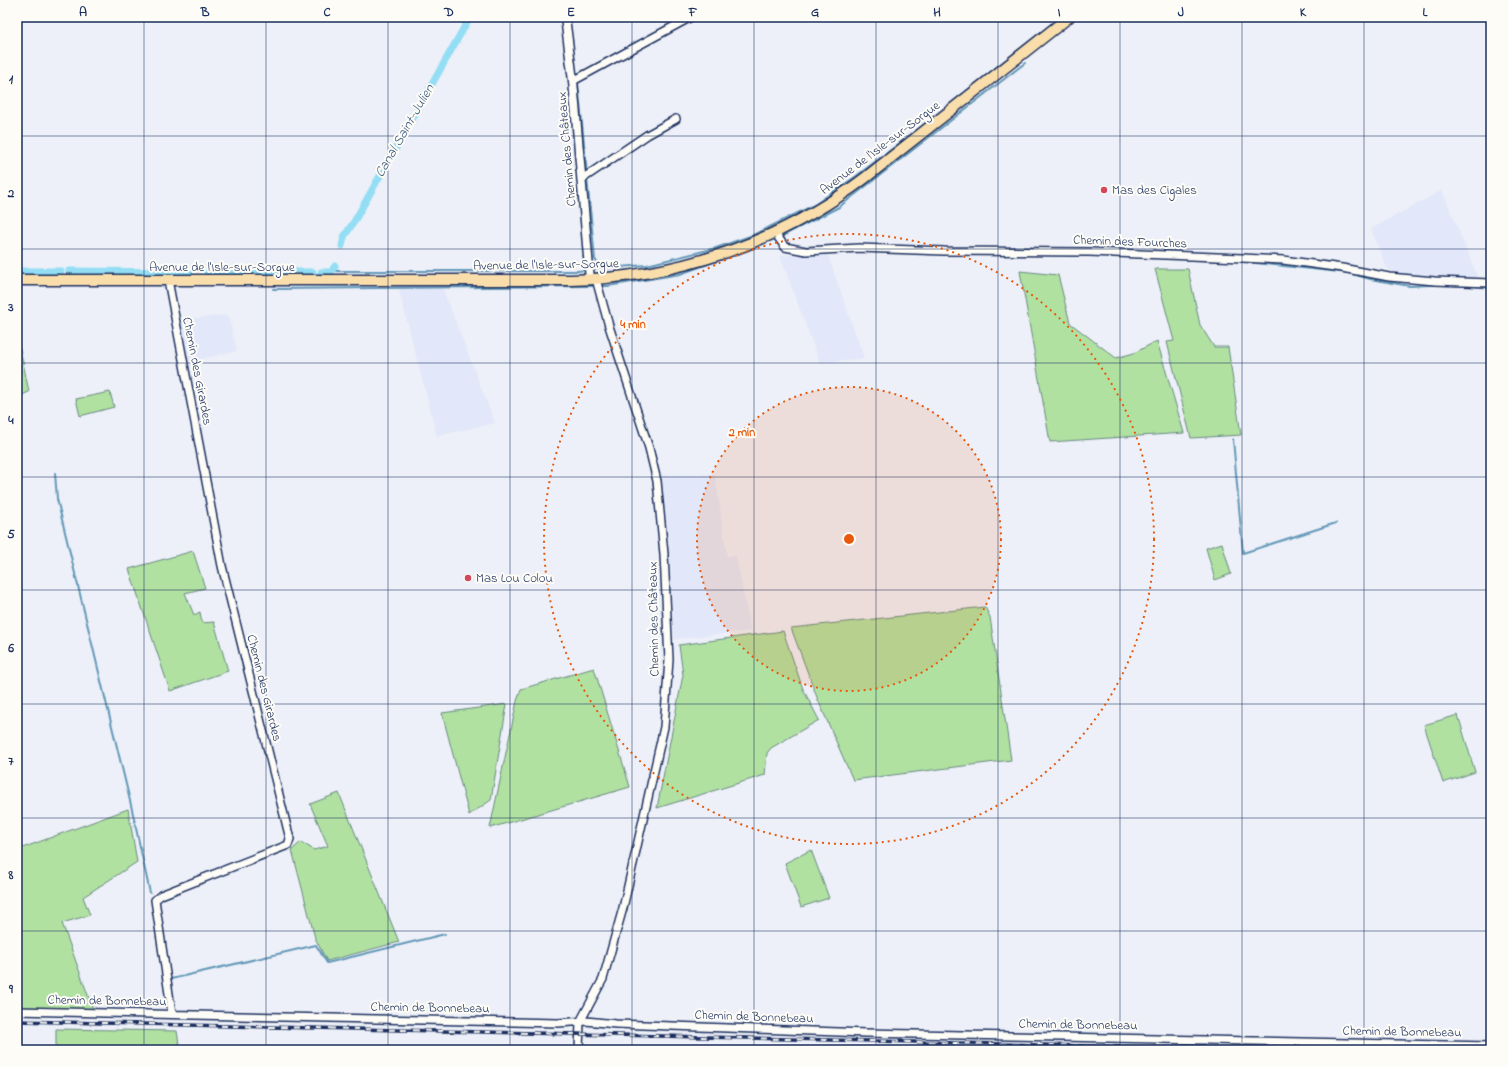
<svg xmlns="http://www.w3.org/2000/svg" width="1508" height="1067" font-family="'Indie Flower',sans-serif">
<rect width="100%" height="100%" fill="#edf0f8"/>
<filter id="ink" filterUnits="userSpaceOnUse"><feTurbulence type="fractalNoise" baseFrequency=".025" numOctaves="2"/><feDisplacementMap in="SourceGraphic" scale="8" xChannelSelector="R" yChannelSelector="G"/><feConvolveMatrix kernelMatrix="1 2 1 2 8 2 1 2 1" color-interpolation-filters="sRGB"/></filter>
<g filter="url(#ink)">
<path fill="#e2e7f9" d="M1442 190 1478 278 1397 274 1387 268 1371 229Z
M797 253H827L864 358 820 363 780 256Z
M398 286 442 287 495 423 437 436Z
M228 315 237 351 187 362 180 320Z
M715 474 727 556H736L751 631 674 639 668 538 661 475Z"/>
<path fill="#b1e1a1" stroke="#668880" d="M1155 269H1188L1200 325 1214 347H1228L1241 435 1191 438 1167 342 1174 341Z
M1020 271 1058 275 1070 323 1116 358 1134 353 1157 341 1184 433 1050 442Z
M20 348 29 392 17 397V349Z
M110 392 114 407 80 416 76 399Z
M1222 543 1231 574 1215 580 1206 548Z
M193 551 205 588 185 593 194 615 200 612 202 623 214 622 228 671 170 691 129 569Z
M985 607 990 617 1011 760 853 780 818 700 791 628Z
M783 631 803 689 819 720 771 748 767 753 765 775 657 808 683 675 679 645Z
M594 668 630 787 490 828 517 701 521 689Z
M507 704 491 800 469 815 442 713Z
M1458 715 1475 772 1443 783 1424 725Z
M339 793 399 942 327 961 315 938 292 850 301 842 314 850 328 846 310 804Z
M128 809 137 862 83 897 90 915 62 923 93 1009H23L17 999V850Z
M811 850 829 898 801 907 785 863Z
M56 1029 177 1031 180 1050H56Z"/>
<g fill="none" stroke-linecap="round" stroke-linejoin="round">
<path stroke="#6398b8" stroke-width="2" d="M578 82 587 174
M587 178 595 259 600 268
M780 237 839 207 1025 63
M763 243 776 238
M1233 261H1239
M1246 262 1349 273 1370 279 1410 286 1431 285H1455
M591 269 647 265 716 248 753 235 814 205 855 177 917 130 1060 17
M332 271H578L586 270
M1462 285 1491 288
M600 286H608L680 274 722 259
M273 289 595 286
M1233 439 1243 553 1336 523
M55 473 57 499 131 805 150 893
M171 979 316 945 327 963 445 934"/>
<path stroke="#93def4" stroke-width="7" d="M342 246 344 237 355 220 470 17
M17 271H25
M30 271H61
M69 271 190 272
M207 272H313
M321 272H331L335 266"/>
<g stroke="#1b2f5e" stroke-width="10">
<path id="minor" d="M573 81 691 17
M582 179 647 135 676 119
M775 233 785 247 806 251 859 248 944 251 1089 252 1242 258 1283 260 1342 268 1389 277 1435 281 1491 283
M168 280 222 566 290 839 288 845 161 895 155 900 172 1014
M17 1011 558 1023 586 1021 616 1024 866 1033 1491 1046
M579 1050 580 1022 603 979 623 908 664 727 669 660 664 554 657 481 649 448 609 326 596 279"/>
</g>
<g stroke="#1b2f5e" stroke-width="11">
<path id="tertiary" d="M565 17 573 81 590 280"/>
</g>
<g stroke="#1b2f5e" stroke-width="13">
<path id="primary" d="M17 280H570C677 278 779 243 865 178L1069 17"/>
</g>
<use href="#minor" stroke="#fdfcf7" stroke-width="7"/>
<use href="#tertiary" stroke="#fdfcf7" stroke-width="8"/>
<use href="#primary" stroke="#f9deab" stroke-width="10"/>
<g stroke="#1b2f5e" stroke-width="3.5">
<path id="rail" d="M17 1021 1256 1050"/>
</g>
<use href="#rail" stroke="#fdfcf7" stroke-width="2" stroke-dasharray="6" stroke-linecap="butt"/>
</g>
</g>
<path fill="none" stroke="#1b2f5e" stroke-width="1" stroke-opacity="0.55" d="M144 17V1050M266 17V1050M388 17V1050M510 17V1050M632 17V1050M754 17V1050M876 17V1050M998 17V1050M1120 17V1050M1242 17V1050M1364 17V1050M17 136H1491M17 249H1491M17 363H1491M17 477H1491M17 590H1491M17 704H1491M17 818H1491M17 931H1491"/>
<circle cx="849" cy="539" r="152" fill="#e8590c" fill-opacity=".12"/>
<g fill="none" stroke="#e8590c" stroke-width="2" stroke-dasharray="2 4">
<circle cx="849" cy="539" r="152"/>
<circle cx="849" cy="539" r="305"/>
</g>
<g fill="#d1495b" stroke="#fdfcf7" stroke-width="1.5">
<circle cx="1104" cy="190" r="4"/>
<circle cx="468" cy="578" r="4"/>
</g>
<g text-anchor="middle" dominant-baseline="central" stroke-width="4" stroke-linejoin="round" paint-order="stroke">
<g font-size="13" fill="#1b2f5e" stroke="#fdfcf7">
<text transform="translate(880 148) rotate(-37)">Avenue de l'Isle-sur-Sorgue</text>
<text transform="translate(567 149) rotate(-95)">Chemin des Châteaux</text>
<text transform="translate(1130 242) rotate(2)">Chemin des Fourches</text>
<text transform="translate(546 265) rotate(-1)">Avenue de l'Isle-sur-Sorgue</text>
<text x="222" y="267">Avenue de l'Isle-sur-Sorgue</text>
<text transform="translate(197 371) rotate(79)">Chemin des Girardes</text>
<text transform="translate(654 619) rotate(-91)">Chemin des Châteaux</text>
<text transform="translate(264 688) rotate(76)">Chemin des Girardes</text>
<text transform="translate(107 1001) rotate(1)">Chemin de Bonnebeau</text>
<text transform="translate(430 1008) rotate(1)">Chemin de Bonnebeau</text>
<text transform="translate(754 1017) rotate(2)">Chemin de Bonnebeau</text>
<text transform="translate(1078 1025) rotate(1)">Chemin de Bonnebeau</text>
<text transform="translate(1402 1032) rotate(1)">Chemin de Bonnebeau</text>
</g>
<g font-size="13" fill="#1b2f5e" stroke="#fdfcf7" text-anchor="start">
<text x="1112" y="190">Mas des Cigales</text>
<text x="476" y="578">Mas Lou Colou</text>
</g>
<g font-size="14" font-style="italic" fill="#395b84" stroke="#fdfcf7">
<text transform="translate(405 131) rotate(-60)">Canal Saint-Julien</text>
</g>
</g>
<circle cx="849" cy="539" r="6" fill="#e8590c" stroke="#fdfcf7" stroke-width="2"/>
<g font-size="12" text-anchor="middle" font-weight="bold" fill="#e8590c" stroke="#fdfcf7" stroke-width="4" stroke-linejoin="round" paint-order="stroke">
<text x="633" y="328">4 min</text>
<text x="742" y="436">2 min</text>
</g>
<rect width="1508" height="1067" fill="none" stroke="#fdfcf7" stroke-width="44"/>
<rect x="22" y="22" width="1464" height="1023" fill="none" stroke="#1b2f5e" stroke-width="1.5"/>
<g font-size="13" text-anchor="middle" font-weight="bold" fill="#1b2f5e">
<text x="83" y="16">A</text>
<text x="205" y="16">B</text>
<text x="327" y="16">C</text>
<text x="449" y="16">D</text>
<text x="571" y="16">E</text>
<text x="693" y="16">F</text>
<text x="815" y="16">G</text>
<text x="937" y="16">H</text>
<text x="1059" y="16">I</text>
<text x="1181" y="16">J</text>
<text x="1303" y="16">K</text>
<text x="1425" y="16">L</text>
<text x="11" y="83">1</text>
<text x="11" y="197">2</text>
<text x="11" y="311">3</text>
<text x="11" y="424">4</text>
<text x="11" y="538">5</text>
<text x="11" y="652">6</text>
<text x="11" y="765">7</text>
<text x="11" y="879">8</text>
<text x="11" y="993">9</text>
</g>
</svg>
